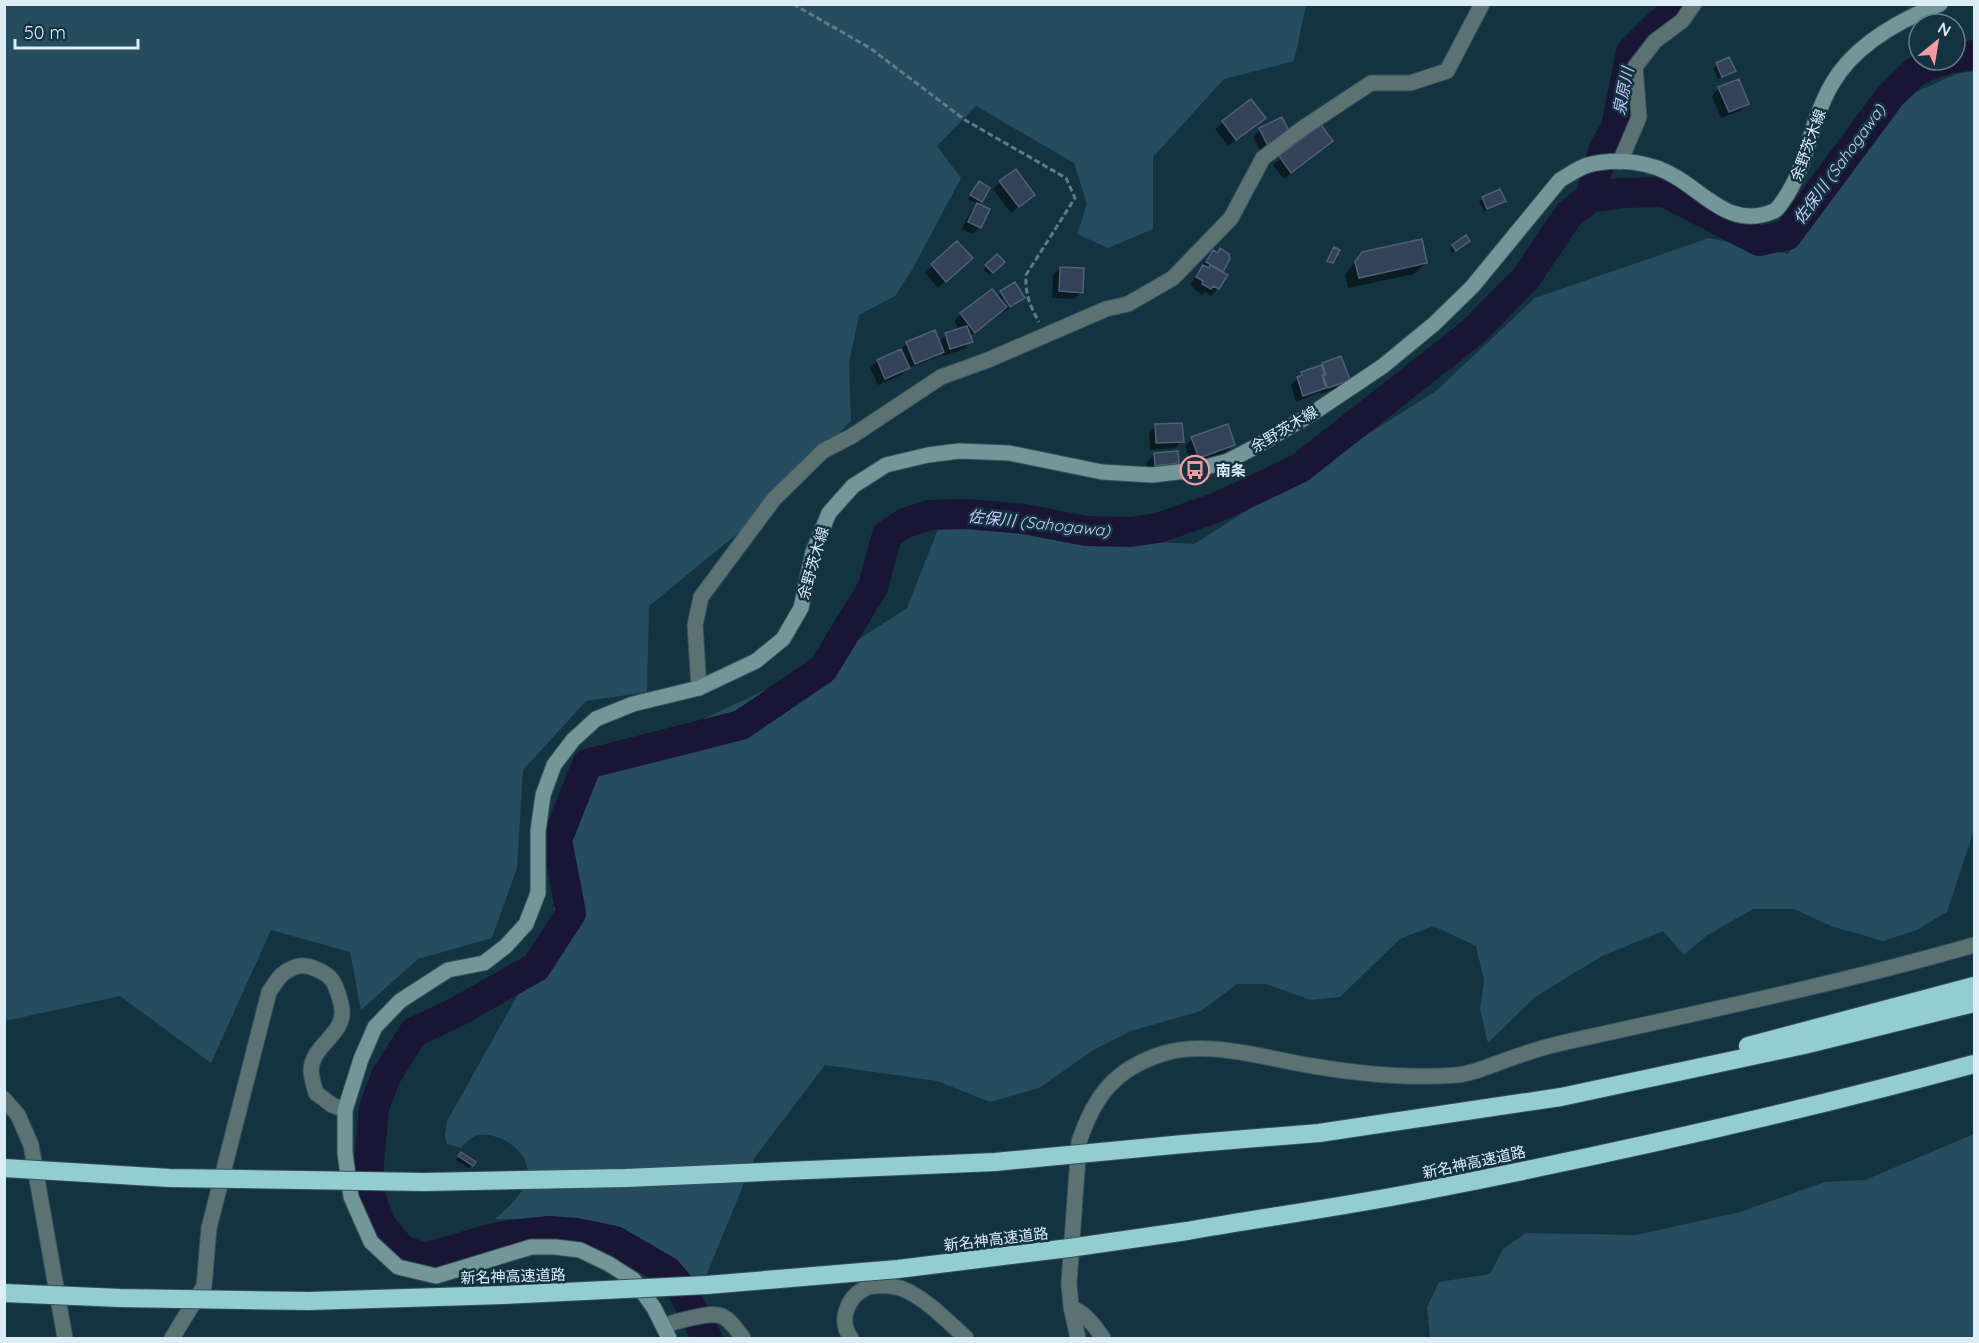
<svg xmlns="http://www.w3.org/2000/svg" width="1979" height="1343" font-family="Quicksand,'Noto Sans JP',sans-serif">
<rect width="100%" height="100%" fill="#143340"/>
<path fill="#254d5f" d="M4 5H1306L1294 61 1224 79 1153 157V229L1108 248 1077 234 1087 204 1074 163 976 106 937 146 961 178 912 270 895 296 859 315 849 363 851 421 748 525 649 606 647 692 586 701 523 770 517 868 492 938 418 959 361 1010 350 952 271 930 211 1063 120 996 5 1021Z
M1974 71V830L1947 912 1917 930 1883 941 1831 926 1794 909H1753L1706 936 1684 955 1663 931 1602 956 1535 997 1488 1043 1480 1009 1484 980 1476 946 1433 926 1400 939 1340 997 1311 1000 1266 984H1237L1201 1011 1131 1031 1095 1049 1039 1088 990 1102 937 1081 825 1065 755 1157 708 1271 701 1294 692 1300 668 1259 628 1234 587 1221 495 1219C507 1209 526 1192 528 1175 530 1153 501 1132 480 1135 472 1136 466 1142 461 1148L447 1144 445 1135 447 1121 520 991 553 916 566 837 601 771 718 712 819 665 907 608 940 524 1055 536 1194 544 1436 391 1535 298 1709 238 1788 254 1905 97 1956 74Z
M1974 1134V1338H1430L1427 1307 1439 1282 1490 1274 1503 1249 1526 1233 1636 1235 1740 1212 1825 1182 1865 1180Z"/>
<path fill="#0007" d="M1729 59 1734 71 1718 79 1713 68Z
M1719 88 1747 104 1740 111 1721 118 1712 96Z
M1251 101 1257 124 1228 146 1215 129Z
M1320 127 1331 141 1284 179 1273 165Z
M1260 130 1281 139 1260 150 1253 137Z
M1000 182 1033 195 1011 213 993 189Z
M976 186 981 201 978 204 968 199Z
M1499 190 1504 201 1484 211 1479 201Z
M977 205 980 227 973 234 962 229 970 212Z
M957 243 964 265 938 288 925 273Z
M1465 244 1452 253 1450 249 1453 246Z
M1221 250 1228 259 1221 272 1218 288 1211 296 1205 292 1202 295 1190 285 1206 259 1214 252 1217 254Z
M1363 253 1426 263 1414 274 1348 288 1345 274Z
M997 256 1003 262 989 275 983 269Z
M1060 268 1082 292 1074 299 1052 298 1053 275Z
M1001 293 1023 298 1016 305 1002 313 1001 311 969 337 971 341 964 349 943 356 942 352 935 358 907 369 901 375 878 385 870 368 877 361 900 350 907 343 938 342 946 335 960 330 954 321 961 314 997 297Z
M1323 365 1348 379 1341 386 1321 394 1320 392 1296 402 1291 385 1302 373Z
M1156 426 1182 441 1175 448 1150 450 1149 433Z
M1192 439 1233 444 1226 452 1192 464 1185 446Z
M1154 455 1178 463 1171 470 1148 472 1147 462Z
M461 1154 472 1165 469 1168 456 1160Z"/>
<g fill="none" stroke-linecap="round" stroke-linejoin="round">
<path stroke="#191534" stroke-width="30" d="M1955 58 1974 55
M1591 197 1595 178 1604 149 1616 127 1631 52 1660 23 1684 4
M707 1338 679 1285 667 1271 615 1241 576 1233 549 1231 510 1235 487 1240 425 1258 403 1250 393 1240 380 1223 367 1187 374 1108 386 1076 414 1032 457 1012 536 967 571 913 557 840 587 764 741 725 823 669 873 587 887 535 905 523 929 515 967 514 1024 519 1086 531 1131 532 1158 528 1218 507 1300 468 1474 331 1526 278 1569 214 1591 197 1622 193 1664 192 1759 241 1787 235 1891 95 1914 73 1927 66 1945 60"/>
</g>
<path fill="#334258" stroke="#4f5f77" stroke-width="1.5" d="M1729 57 1736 71 1722 77 1716 63Z
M1739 79 1749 104 1729 112 1718 87Z
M1251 99 1266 118 1236 140 1222 121Z
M1282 117 1290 133 1267 144 1259 128Z
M1321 125 1333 141 1291 173 1279 156Z
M1016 169 1035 195 1019 207 999 181Z
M979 181 990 188 982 202 970 195Z
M1500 189 1506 201 1487 209 1482 197Z
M977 203 990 209 981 228 968 222Z
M1466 235 1470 241 1456 251 1452 245Z
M1422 239 1427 263 1359 278 1355 262 1362 252Z
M957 241 973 258 946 282 931 264Z
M1334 247 1340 250 1333 263 1327 261Z
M1220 248 1229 254 1230 259 1223 272 1206 262 1213 250 1218 253Z
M997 254 1005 262 993 273 985 265Z
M1203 265 1209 268 1210 265 1228 275 1219 289 1213 286 1211 289 1202 284 1203 281 1196 277Z
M1060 267 1084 268 1083 293 1059 291Z
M1015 282 1025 298 1010 307 1000 291Z
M992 289 1007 307 975 333 960 313Z
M967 326 973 342 950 349 945 333Z
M935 330 944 352 915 364 906 342Z
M901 349 910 368 885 379 877 360Z
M1341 356 1350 380 1328 388 1323 376 1326 374 1322 363Z
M1321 365 1325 374 1322 375 1326 388 1303 396 1297 377 1302 375 1301 372Z
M1182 423 1184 442 1156 443 1155 424Z
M1228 424 1235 445 1199 458 1191 437Z
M1178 451 1179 463 1155 466 1154 453Z
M461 1152 476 1162 473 1166 458 1156Z"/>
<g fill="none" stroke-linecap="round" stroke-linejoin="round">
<g stroke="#34515d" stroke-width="17">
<path id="minor" d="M1620 162 1639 117 1635 67 1655 41 1682 21 1694 4
M699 688 695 625 701 597 774 499 823 451 852 436 941 377 988 360 1106 309 1128 304 1173 278 1231 218 1263 158 1303 128 1371 83H1410L1447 71 1482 4
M4 1099 18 1115 31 1145 65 1338
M1071 1307C1086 1314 1094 1325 1103 1338
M664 1326C673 1322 682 1320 691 1318 721 1311 725 1313 743 1338
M172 1338 204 1286 209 1228 269 992C279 978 279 974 295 967 306 963 325 971 332 980 337 987 343 1007 342 1015 340 1036 312 1047 311 1070 311 1077 314 1086 316 1093L332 1105 345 1110
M851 1338C838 1321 847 1297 866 1288 874 1284 895 1286 903 1289 927 1299 947 1321 966 1338
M1078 1338 1071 1307 1069 1283 1079 1142C1095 1094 1116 1068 1165 1053 1211 1040 1267 1059 1313 1066 1360 1074 1409 1079 1457 1075 1470 1074 1485 1068 1498 1063 1519 1055 1540 1048 1562 1043 1700 1012 1838 984 1974 945"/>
</g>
<g stroke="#34515d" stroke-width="17">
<path id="secondary" d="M669 1338 654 1308 634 1280 609 1264 580 1250 555 1247H531L436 1276 398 1267 371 1242 351 1197 345 1153V1110L361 1059 375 1027 400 1001 448 970 484 963 506 946 526 924 538 893V831L543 795 554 765 573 740 596 719 633 704 699 688 756 661 783 639 801 608 813 552 829 513 853 486 886 465 928 455 959 451 1009 453 1102 472 1152 475 1195 470 1228 461 1255 447 1310 415 1383 366 1434 324 1472 287 1560 180C1569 175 1578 168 1588 165 1617 157 1652 162 1676 177 1708 196 1732 229 1774 211 1778 209 1780 205 1783 201 1800 177 1806 150 1815 122 1820 109 1825 95 1832 84 1854 45 1900 20 1940 4"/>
</g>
<g stroke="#34515d" stroke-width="20">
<path id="motorway" d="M1748 1046 1974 986
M1184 1144 1319 1133 1561 1097 1804 1045 1974 1003
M1187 1231C1267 1217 1348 1206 1428 1190 1611 1154 1794 1113 1974 1064"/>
</g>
<path stroke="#617a86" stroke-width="3" stroke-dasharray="6 3" stroke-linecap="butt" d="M793 4 870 48 965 120 1066 178 1075 198 1026 275C1025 294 1030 306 1039 322"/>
<use href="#minor" stroke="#5b7172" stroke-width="15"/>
<use href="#secondary" stroke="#739698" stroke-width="15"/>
<use href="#motorway" stroke="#94cdcf" stroke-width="18"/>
<g stroke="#34515d" stroke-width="20" stroke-linecap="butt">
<path id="motorway-bridge" d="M4 1168 170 1178 424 1182 626 1178 995 1162 1184 1144
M4 1293 120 1298 309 1301 503 1295 707 1285 898 1269 1069 1248 1187 1231"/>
</g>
<use href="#motorway-bridge" stroke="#94cdcf" stroke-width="18"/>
</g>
<defs>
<g id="bus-ring" transform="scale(1.5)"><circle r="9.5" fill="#143340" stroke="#f49aa3" stroke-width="1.5"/><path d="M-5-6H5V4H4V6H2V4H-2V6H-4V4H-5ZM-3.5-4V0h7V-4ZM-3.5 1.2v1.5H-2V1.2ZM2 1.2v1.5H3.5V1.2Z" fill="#f49aa3"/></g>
</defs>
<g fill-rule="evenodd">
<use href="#bus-ring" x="1195" y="470"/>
</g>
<g text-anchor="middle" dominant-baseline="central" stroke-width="5" stroke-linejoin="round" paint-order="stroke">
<g font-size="15" fill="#dcedf6" stroke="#143340">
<text transform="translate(1808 145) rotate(-70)">余野茨木線</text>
<text transform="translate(1284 429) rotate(-31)">余野茨木線</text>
<text transform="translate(813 563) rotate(-74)">余野茨木線</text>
<text transform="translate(1474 1162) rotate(-12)">新名神高速道路</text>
<text transform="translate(996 1239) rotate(-7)">新名神高速道路</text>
<text transform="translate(513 1276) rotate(-2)">新名神高速道路</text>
</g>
<g font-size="15" font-weight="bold" fill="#dcedf6" stroke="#143340" text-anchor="start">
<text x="1216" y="470">南条</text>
</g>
<g font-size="16" font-style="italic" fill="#c7c5f8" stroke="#143340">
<text transform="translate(1623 91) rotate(-79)">泉原川</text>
<text transform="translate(1839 164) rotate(-54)">佐保川 (Sahogawa)</text>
<text transform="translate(1039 523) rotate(6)">佐保川 (Sahogawa)</text>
</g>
</g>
<rect width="1979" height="1343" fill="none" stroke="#dcedf6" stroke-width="12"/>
<g transform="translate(1937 42) rotate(30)"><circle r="28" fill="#143340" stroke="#647d89" stroke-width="1.5"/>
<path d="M0-4.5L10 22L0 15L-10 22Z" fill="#f49aa3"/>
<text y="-9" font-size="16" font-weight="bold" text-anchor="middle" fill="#dcedf6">N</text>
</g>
<path d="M15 39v9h123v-9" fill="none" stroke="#dcedf6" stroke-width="3"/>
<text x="24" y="39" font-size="18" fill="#dcedf6" stroke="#143340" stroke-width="4.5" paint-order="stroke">50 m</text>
</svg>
